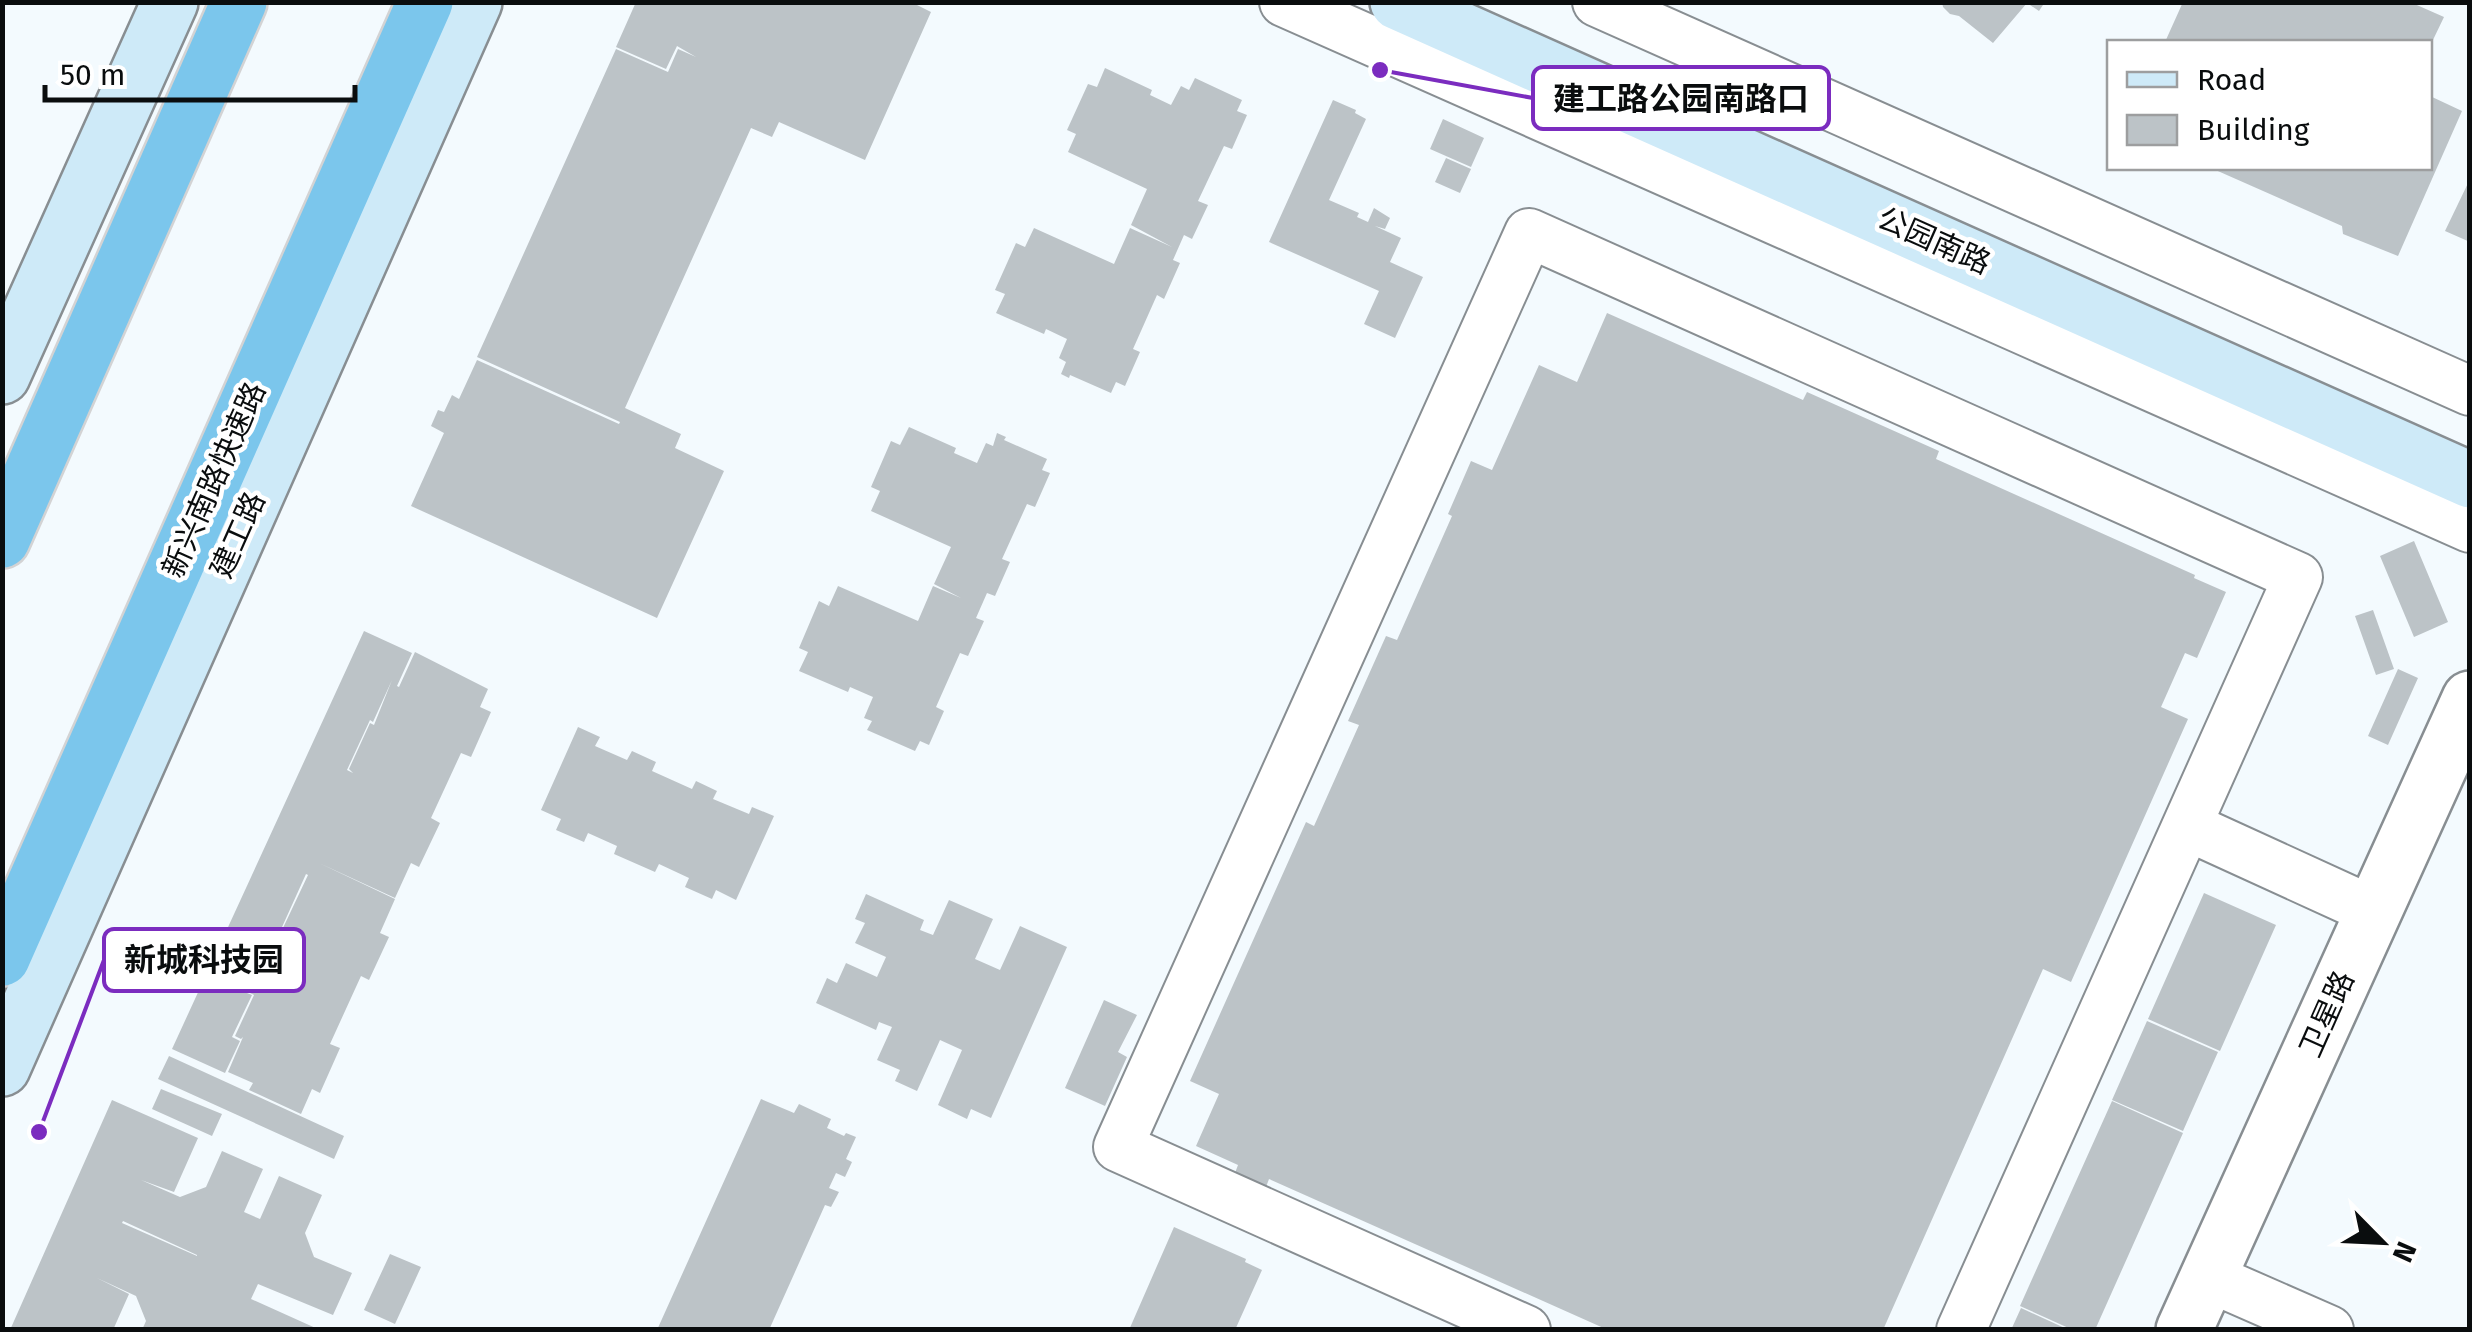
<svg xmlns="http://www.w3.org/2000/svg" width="2472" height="1332" font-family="'Fira Sans','Noto Sans SC',sans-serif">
<rect width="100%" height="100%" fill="#f3fafe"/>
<path fill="#bcc3c7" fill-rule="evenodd" d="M636 2H911L931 12 865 160 779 122 772 137 751 128 625 408 681 434 675 448 724 471 657 618 411 506 444 433 431 426 438 410 444 412 452 395 459 399 477 360 619 424 620 422 477 357 616 49 668 72 678 49 696 57 677 46 666 69 616 47Z
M1942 2H2045L2039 11 2027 3 1993 43 1959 16 1950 14 1943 7Z
M2183 2H2410L2444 17 2432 42H2165Z
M1105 68 1152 90 1150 95 1171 105 1181 86 1189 90 1195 78 1242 100 1237 111 1247 115 1232 149 1224 146 1198 201 1208 205 1192 239 1184 235 1173 260 1180 263 1164 299 1157 295 1133 349 1140 352 1125 386 1116 382 1111 393 1070 375 1069 378 1061 374 1066 362 1059 358 1067 339 1046 329 1044 334 996 313 1005 294 995 290 1016 243 1025 247 1034 228 1114 264 1130 228 1172 247 1131 225 1147 189 1068 152 1076 134 1067 130 1088 84 1097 87Z
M2430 96 2462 111 2398 256 2343 234 2342 226 2211 168H2430Z
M1333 100 1356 110 1355 113 1366 119 1329 200 1359 213 1357 217 1368 222 1374 208 1390 218 1385 229 1375 226 1401 238 1390 262 1423 277 1395 338 1364 324 1379 291 1269 242Z
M1443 119 1484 138 1471 167 1430 149Z
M1446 158 1471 169 1460 193 1435 182Z
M2470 179V242L2445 231Z
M1607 313 1803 400 1807 392 1939 451 1936 459 2195 575 2194 578 2226 592 2197 658 2185 653 2161 707 2188 719 2071 982 2043 969 1883 1330H1608L1269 1179 1266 1187 1235 1173 1238 1165 1196 1146 1219 1094 1190 1081 1306 822 1314 826 1359 725 1348 721 1386 636 1397 640 1452 516 1448 514 1471 461 1492 470 1539 365 1577 382Z
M909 427 956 448 954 453 977 463 986 443 993 446 997 433 1006 437 1004 440 1047 459 1042 470 1050 473 1035 507 1027 504 1002 559 1010 562 995 596 987 593 976 618 984 621 968 656 960 653 936 707 944 711 929 745 920 741 915 751 867 730 872 721 864 718 873 697 850 687 848 692 799 671 808 652 799 648 819 601 829 606 838 586 918 621 933 586 961 598 934 584 951 547 871 511 880 491 871 487 891 441 900 445Z
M2414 541 2448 622 2414 637 2380 556Z
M2373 610 2394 669 2376 675 2355 616Z
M364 631 412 653 397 686 399 687 415 652 488 689 480 707 491 712 471 757 461 753 431 818 440 823 419 867 411 863 395 898 319 863 395 899 380 933 389 937 369 980 361 976 330 1044 340 1048 320 1093 312 1089 301 1114 249 1090 253 1083 228 1072 243 1037 241 1039 235 1036 254 995 250 993 271 946 247 993 252 995 232 1037 240 1041 225 1073 172 1049ZM392 680 374 725 370 723 349 769 353 773 347 770 370 720 373 722ZM306 874 308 875 274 947H273Z
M2398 669 2418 678 2388 745 2368 736Z
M578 727 600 737 595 746 627 760 632 751 656 762 652 771 692 789 696 781 717 791 713 799 749 814 752 807 774 816 736 900 716 890 712 899 685 887 689 878 659 864 655 872 614 854 617 846 588 833 584 842 556 830 561 819 541 810Z
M2204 893 2276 925 2220 1051 2148 1019Z
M866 894 924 920 920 930 933 935 949 900 993 919 975 959 1000 970 1020 926 1067 947 991 1118 971 1109 967 1119 938 1105 962 1050 940 1040 917 1091 895 1081 900 1070 877 1060 892 1027 879 1022 876 1030 816 1003 827 978 837 983 846 963 877 977 886 957 855 943 865 923 855 919Z
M1104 1000 1137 1015 1118 1052 1127 1057 1105 1106 1065 1088Z
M2147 1021 2218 1052 2183 1131 2112 1100Z
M169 1056 344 1136 334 1159 158 1079Z
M161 1089 222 1114 212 1136 152 1109Z
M761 1099 794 1113 799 1104 831 1119 827 1128 844 1136 846 1133 856 1137 846 1159 852 1162 845 1177 836 1173 829 1188 839 1192 831 1207 825 1205 769 1330H657Z
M112 1100 198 1138 174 1192 141 1180 180 1197 206 1187 222 1151 263 1169 244 1212 260 1219 279 1176 322 1195 305 1233 314 1257 352 1273 333 1315 258 1284 251 1299 320 1330H142L146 1321 136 1296 97 1278 129 1294 113 1330H10ZM123 1221 197 1255V1256L122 1223Z
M2112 1101 2183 1133 2095 1330H2073L2020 1306Z
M1174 1227 1246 1259 1245 1262 1262 1270 1235 1330H1129Z
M390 1254 421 1267 395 1324 364 1310Z
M2021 1308 2069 1330H2011Z"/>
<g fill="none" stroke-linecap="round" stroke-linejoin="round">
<g stroke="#888e92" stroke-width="52">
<path id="minor" d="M1284 2 2470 528
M1597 2 2470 391
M2187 826 2373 911
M2208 1277 2329 1330
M1526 1330 1118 1147 1529 233 2298 577 1961 1330"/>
</g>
<g stroke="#888e92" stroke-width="60">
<path id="tertiary" d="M2184 1330 2470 699"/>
</g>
<g stroke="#888e92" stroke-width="60">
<path id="secondary" d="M1398 2 2470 480
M2 376 170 2
M2 1068 474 2"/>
</g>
<g stroke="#d3d3d4" stroke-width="60">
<path id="trunk" d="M2 540 239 2
M2 958 425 2"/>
</g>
<use href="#minor" stroke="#fff" stroke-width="48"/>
<use href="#tertiary" stroke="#fff" stroke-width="55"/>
<use href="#secondary" stroke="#ceeaf8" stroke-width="55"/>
<use href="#trunk" stroke="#7bc6ec" stroke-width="55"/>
</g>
<g text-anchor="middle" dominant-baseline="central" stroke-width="9" stroke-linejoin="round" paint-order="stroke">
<g font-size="30" fill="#0a0d0e" stroke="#fff">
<text transform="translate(1934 241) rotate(24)">公园南路</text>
<text transform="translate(214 480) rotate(-66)">新兴南路快速路</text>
<text transform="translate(238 535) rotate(-66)">建工路</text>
<text transform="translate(2327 1014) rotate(-66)">卫星路</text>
</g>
</g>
<path fill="none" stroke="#7b2cbf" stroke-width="4" d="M1380 70L1533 98M39 1132L104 960"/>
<g fill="#7b2cbf" stroke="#fff" stroke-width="4">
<circle cx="1380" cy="70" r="10"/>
<circle cx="39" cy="1132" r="10"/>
</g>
<g fill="#fff" stroke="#7b2cbf" stroke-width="4">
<rect x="1533" y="67" width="296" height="62" rx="10"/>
<rect x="104" y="929" width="200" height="62" rx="10"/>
</g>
<g font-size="32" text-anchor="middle" font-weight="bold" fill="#0a0d0e">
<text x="1681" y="110">建工路公园南路口</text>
<text x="204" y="971">新城科技园</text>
</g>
<rect width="2472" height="1332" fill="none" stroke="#0a0d0e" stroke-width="10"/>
<rect x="2107" y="40" width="325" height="130" fill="#ffffff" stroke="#9d9e9f" stroke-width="2.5"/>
<rect x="2127" y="72" width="50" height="15" fill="#ceeaf8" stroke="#9d9e9f" stroke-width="2.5"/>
<text x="2197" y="90" font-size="30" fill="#0a0d0e">Road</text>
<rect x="2127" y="115" width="50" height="30" fill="#bcc3c7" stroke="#9d9e9f" stroke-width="2.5"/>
<text x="2197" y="140" font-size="30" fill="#0a0d0e">Building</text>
<g transform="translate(2382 1242) rotate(114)" stroke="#ffffff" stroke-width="8" paint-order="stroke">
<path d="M0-8L18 38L0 25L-18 38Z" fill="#0a0d0e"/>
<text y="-15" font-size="28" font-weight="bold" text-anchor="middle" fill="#0a0d0e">N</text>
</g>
<path d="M45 85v15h310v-15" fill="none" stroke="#0a0d0e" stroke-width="5"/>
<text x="60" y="85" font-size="30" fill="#0a0d0e" stroke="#ffffff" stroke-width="8" paint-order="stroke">50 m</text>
</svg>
